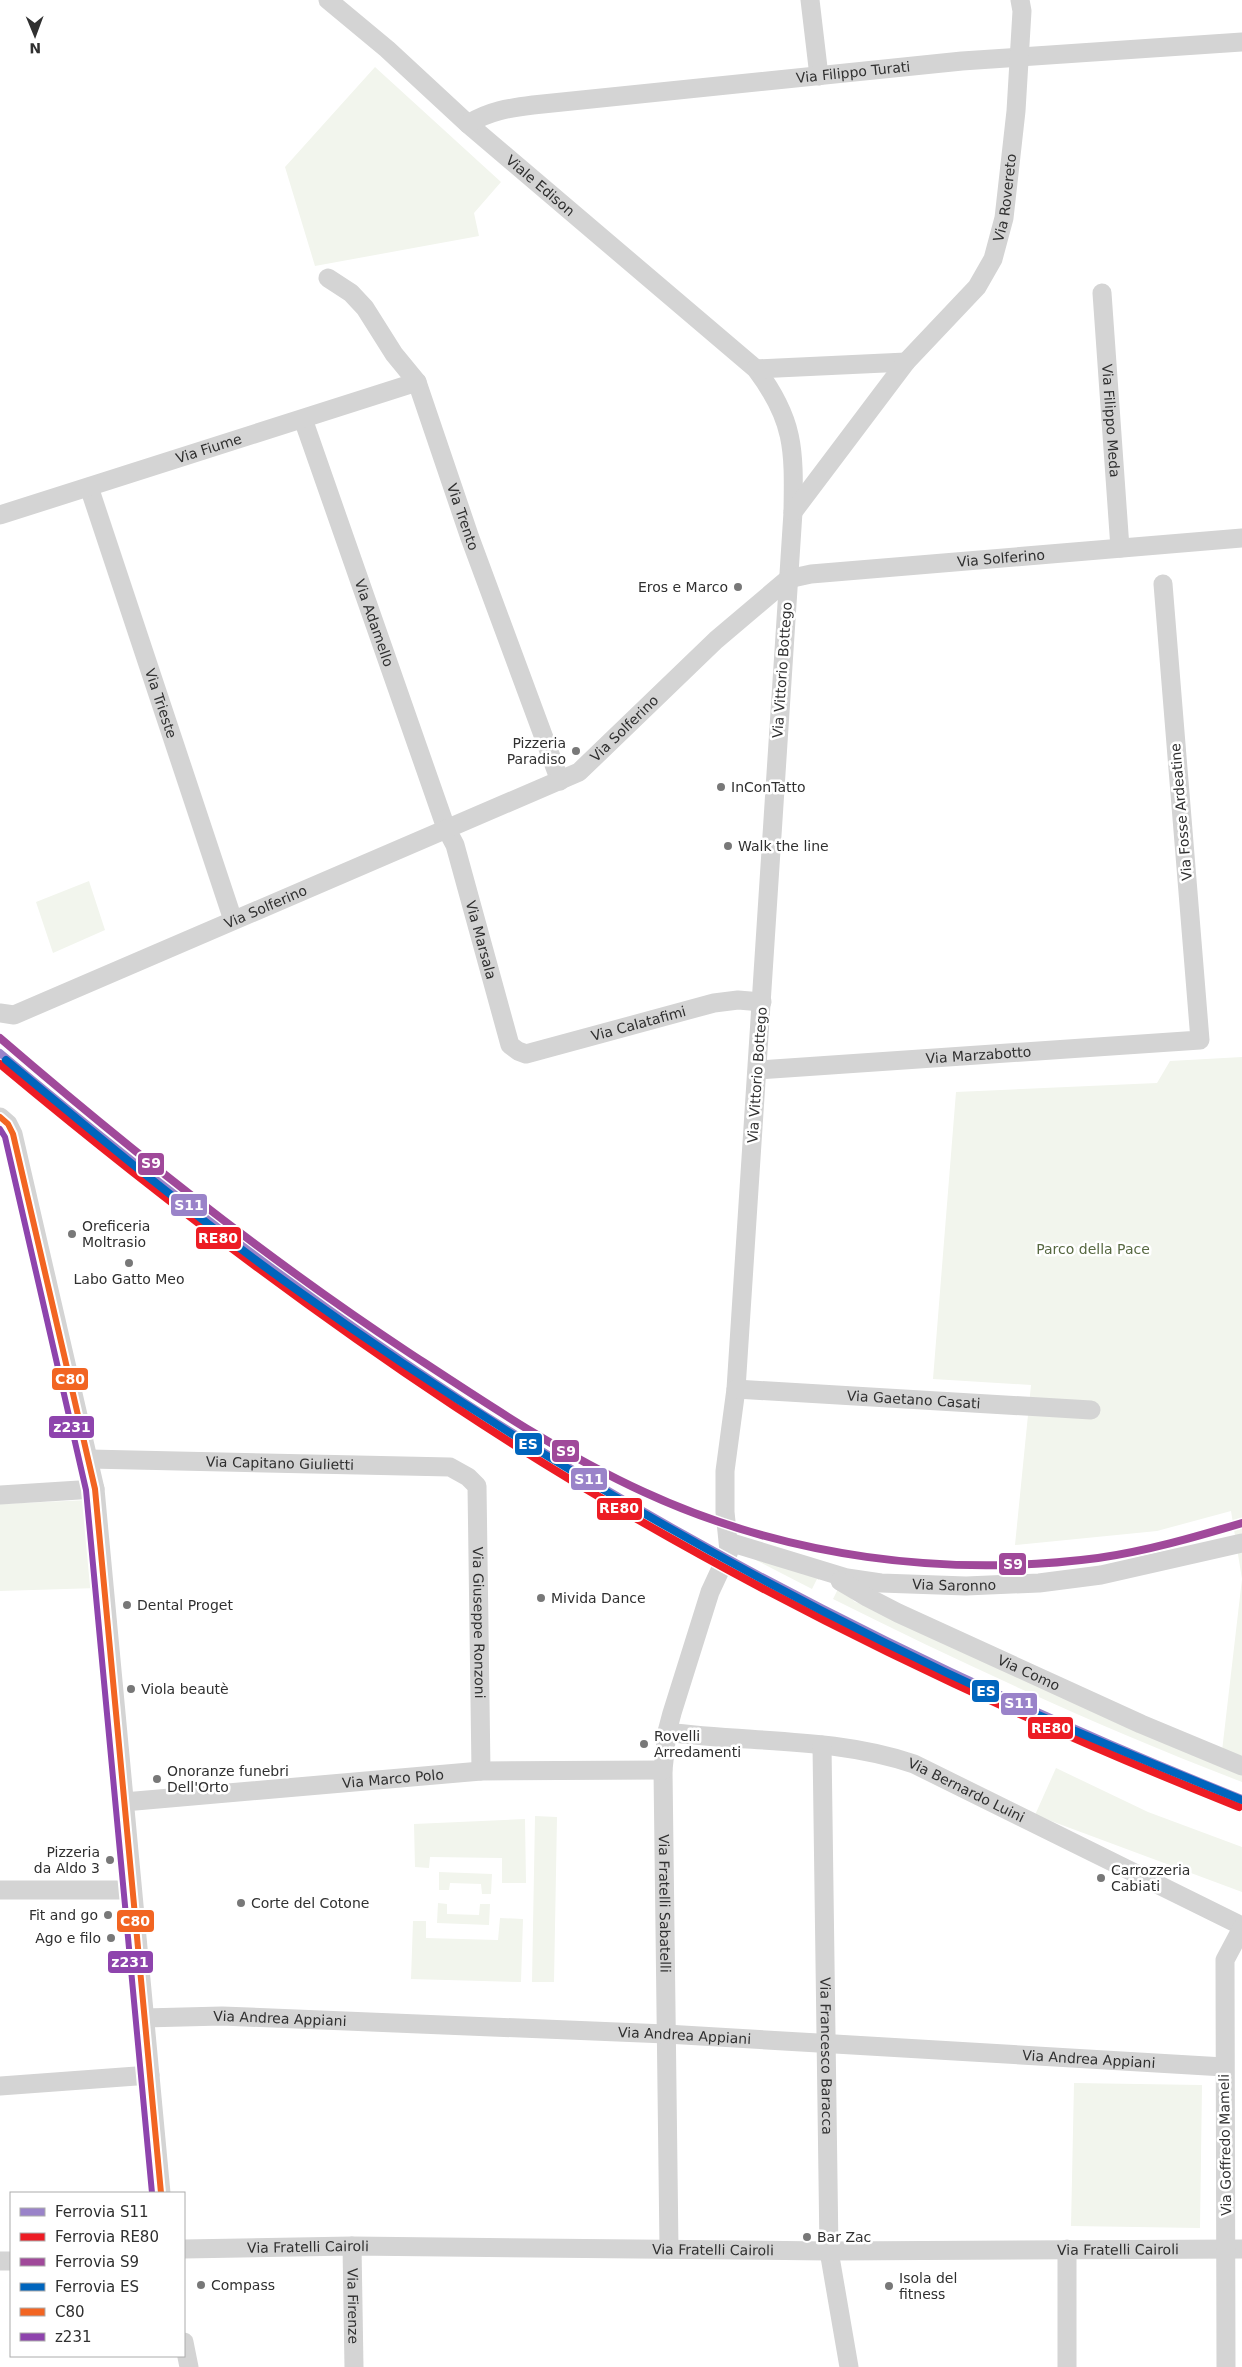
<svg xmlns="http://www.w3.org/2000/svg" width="1242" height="2367" font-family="'DejaVu Sans',sans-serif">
<rect width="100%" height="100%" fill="#fff"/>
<path fill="#f2f5ed" d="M375 67 501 182 474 213 479 236 315 266 285 167Z
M89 881 105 930 53 953 36 902Z
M1242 1057V1759L1222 1751 1242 1579 1231 1511 1157 1531 1015 1545 1031 1385 933 1379 956 1092 1157 1083 1170 1061Z
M89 1500 98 1588 0 1591V1504Z
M750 1557 819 1578V1580L817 1579 812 1589Z
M838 1589 842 1590 855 1602 869 1606 1242 1772V1782C1102 1728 967 1666 833 1599Z
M1056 1768 1148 1812 1242 1847V1892L1035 1815Z
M535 1816 557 1817 554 1982H532Z
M525 1819 526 1883H502V1858L430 1857 429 1868 415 1867 414 1824Z
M439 1872 492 1874 491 1894H482L481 1884 450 1883 449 1890H439Z
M438 1903 447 1904V1914L479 1915 480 1904H490L489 1925 437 1923Z
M500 1918 523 1919 521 1982 411 1979 413 1921H426V1938L498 1940Z
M1074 2083 1202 2085 1200 2228 1071 2226Z"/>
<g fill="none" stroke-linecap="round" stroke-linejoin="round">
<g stroke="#d4d4d4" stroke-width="19">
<path id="s1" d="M328 0 387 49 468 124 756 369C795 421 794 450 793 512L736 1389 725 1471V1512L729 1551 710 1592 672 1713 667 1732 663 1770 669 2248"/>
<path d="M810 0 819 76"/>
<path id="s2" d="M468 124C489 111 509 108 533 105L962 61 1242 42"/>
<path id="s3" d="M328 278 351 293 365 308 394 354 417 382 470 538 560 781"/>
<path id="s4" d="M1102 293 1120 548"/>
<path d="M756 369 906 362"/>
<path id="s5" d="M303 419 446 828 455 845 510 1045 518 1051 526 1054 714 1003 738 1000 762 1002"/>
<path id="s6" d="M89 487 233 920"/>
<path id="s7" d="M793 512 906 362 977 287 993 259 1004 218 1016 111 1022 11 1020 0"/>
<path id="s8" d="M0 515 417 382"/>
<path id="s9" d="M0 1013 14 1015 21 1012 579 772 716 640 788 579 811 574 1242 538"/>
<path id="s10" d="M758 1070 1200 1040 1163 584"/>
<path d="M0 1117 8 1124 13 1134 95 1489 161 2193"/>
<path id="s11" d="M736 1389 1091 1410"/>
<path id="s12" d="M89 1459 450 1467 468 1477 477 1486 481 1771"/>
<path d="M0 1495 95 1489"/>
<path id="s13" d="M729 1542 847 1578 881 1583 966 1586 1039 1583 1101 1575 1242 1543"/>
<path id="s14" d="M840 1581 867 1597 898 1613 1141 1724 1242 1766"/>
<path id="s15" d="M667 1732C749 1743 835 1737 914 1764L1242 1926"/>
<path id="s16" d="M822 1745 829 2251 849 2367"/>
<path id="s17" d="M124 1802 481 1771 663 1770"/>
<path d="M0 1890H132"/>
<path id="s18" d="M144 2018 222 2016 666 2034 1224 2067"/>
<path d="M0 2086 150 2075"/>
<path id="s19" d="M352 2246 354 2367"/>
<path id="s20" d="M184 2249 352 2246 829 2251 1242 2249"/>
<path d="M1067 2249V2367"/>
<path d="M0 2261H11"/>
<path d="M184 2342 189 2367"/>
<path d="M1226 2367 1225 1960 1242 1928"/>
</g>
<g stroke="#fff" stroke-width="10">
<path id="bus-1" d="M0 1117 8 1124 13 1134 95 1489 161 2193"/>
</g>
<g stroke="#fff" stroke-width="10">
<path id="bus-2" d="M0 1129 5 1137 86 1490 152 2193"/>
</g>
<use href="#bus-1" stroke="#f26522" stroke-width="6"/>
<use href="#bus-2" stroke="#8e44ad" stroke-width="6"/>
<g stroke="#fff" stroke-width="11">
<path id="rail-1" d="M0 1053C148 1177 300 1295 461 1400 707 1560 970 1690 1242 1799"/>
</g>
<g stroke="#fff" stroke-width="11">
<path id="rail-2" d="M0 1064C146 1186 296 1301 454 1406 700 1569 966 1698 1239 1807"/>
</g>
<g stroke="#fff" stroke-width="11">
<path id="rail-3" d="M0 1038C130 1150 264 1257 408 1352 484 1402 561 1454 644 1492 785 1557 945 1578 1098 1558 1147 1551 1195 1537 1242 1523"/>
</g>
<g stroke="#fff" stroke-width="11">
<path id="rail-4" d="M6 1060C101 1139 196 1218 297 1290 519 1449 759 1587 1007 1701 1085 1736 1163 1768 1242 1800"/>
</g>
<use href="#rail-1" stroke="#9a83c9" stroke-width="8"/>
<use href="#rail-2" stroke="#ed1c24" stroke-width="8"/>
<use href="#rail-3" stroke="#a0499a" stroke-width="8"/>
<use href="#rail-4" stroke="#0065bd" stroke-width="8"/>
</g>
<g fill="#787878" stroke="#fff" stroke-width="2">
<circle cx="738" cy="587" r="5"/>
<circle cx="576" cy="751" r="5"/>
<circle cx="721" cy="787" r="5"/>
<circle cx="728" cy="846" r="5"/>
<circle cx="72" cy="1234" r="5"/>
<circle cx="129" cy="1263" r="5"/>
<circle cx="541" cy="1598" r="5"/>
<circle cx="127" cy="1605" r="5"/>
<circle cx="131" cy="1689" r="5"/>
<circle cx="644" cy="1744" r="5"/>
<circle cx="157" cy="1779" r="5"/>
<circle cx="110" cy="1860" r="5"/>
<circle cx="1101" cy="1878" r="5"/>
<circle cx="241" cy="1903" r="5"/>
<circle cx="108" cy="1915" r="5"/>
<circle cx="111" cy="1938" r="5"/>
<circle cx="807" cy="2237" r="5"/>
<circle cx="201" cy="2285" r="5"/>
<circle cx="889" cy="2286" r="5"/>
</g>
<g text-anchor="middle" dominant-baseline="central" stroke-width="5" stroke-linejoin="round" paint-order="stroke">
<g font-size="14" fill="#303030" stroke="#fff">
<text stroke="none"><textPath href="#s2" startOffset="390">Via Filippo Turati</textPath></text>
<text stroke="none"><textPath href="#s1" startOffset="282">Viale Edison</textPath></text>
<text stroke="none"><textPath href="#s7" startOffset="386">Via Rovereto</textPath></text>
<text stroke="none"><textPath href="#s4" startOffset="128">Via Filippo Meda</textPath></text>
<text stroke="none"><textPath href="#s8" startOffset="219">Via Fiume</textPath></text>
<text stroke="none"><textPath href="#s3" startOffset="281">Via Trento</textPath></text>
<text stroke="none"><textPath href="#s9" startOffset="1128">Via Solferino</textPath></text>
<text stroke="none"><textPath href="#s5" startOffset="216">Via Adamello</textPath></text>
<text transform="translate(782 670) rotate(-86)">Via Vittorio Bottego</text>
<text stroke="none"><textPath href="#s6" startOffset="228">Via Trieste</textPath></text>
<text stroke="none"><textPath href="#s9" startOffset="692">Via Solferino</textPath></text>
<text transform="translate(1181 812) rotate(-95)">Via Fosse Ardeatine</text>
<text stroke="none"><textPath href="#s9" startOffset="288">Via Solferino</textPath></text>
<text stroke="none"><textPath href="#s5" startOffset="551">Via Marsala</textPath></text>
<text stroke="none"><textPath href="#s5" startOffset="795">Via Calatafimi</textPath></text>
<text stroke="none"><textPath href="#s10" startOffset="221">Via Marzabotto</textPath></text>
<text transform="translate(757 1075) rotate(-86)">Via Vittorio Bottego</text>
<text stroke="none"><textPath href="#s11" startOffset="178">Via Gaetano Casati</textPath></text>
<text stroke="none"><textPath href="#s12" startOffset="191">Via Capitano Giulietti</textPath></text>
<text stroke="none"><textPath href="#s13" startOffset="231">Via Saronno</textPath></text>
<text stroke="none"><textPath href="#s12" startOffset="531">Via Giuseppe Ronzoni</textPath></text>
<text stroke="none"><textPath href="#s14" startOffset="210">Via Como</textPath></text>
<text stroke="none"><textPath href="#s17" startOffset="270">Via Marco Polo</textPath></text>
<text stroke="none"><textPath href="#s15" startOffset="308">Via Bernardo Luini</textPath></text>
<text stroke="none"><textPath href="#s1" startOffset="2122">Via Fratelli Sabatelli</textPath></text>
<text stroke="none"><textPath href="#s18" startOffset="136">Via Andrea Appiani</textPath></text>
<text stroke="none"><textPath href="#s18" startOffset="541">Via Andrea Appiani</textPath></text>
<text stroke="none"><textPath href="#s16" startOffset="311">Via Francesco Baracca</textPath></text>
<text stroke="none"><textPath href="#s18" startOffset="946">Via Andrea Appiani</textPath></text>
<text transform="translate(1225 2145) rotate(-91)">Via Goffredo Mameli</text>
<text stroke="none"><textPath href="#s20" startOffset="124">Via Fratelli Cairoli</textPath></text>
<text stroke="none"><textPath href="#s20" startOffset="529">Via Fratelli Cairoli</textPath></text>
<text stroke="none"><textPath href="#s20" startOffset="934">Via Fratelli Cairoli</textPath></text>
<text stroke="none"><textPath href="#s19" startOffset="60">Via Firenze</textPath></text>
</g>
<g font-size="14" fill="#303030" stroke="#fff" text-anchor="start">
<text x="728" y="587" text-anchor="end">Eros e Marco</text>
<text x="566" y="743" text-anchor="end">Pizzeria<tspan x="566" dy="16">Paradiso</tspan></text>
<text x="731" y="787">InConTatto</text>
<text x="738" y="846">Walk the line</text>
<text x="82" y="1226">Oreficeria<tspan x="82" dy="16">Moltrasio</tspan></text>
<text x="129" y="1279" text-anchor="middle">Labo Gatto Meo</text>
<text x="551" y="1598">Mivida Dance</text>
<text x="137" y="1605">Dental Proget</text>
<text x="141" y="1689">Viola beautè</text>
<text x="654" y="1736">Rovelli<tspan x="654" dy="16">Arredamenti</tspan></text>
<text x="167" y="1771">Onoranze funebri<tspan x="167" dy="16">Dell'Orto</tspan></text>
<text x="100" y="1852" text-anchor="end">Pizzeria<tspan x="100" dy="16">da Aldo 3</tspan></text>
<text x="1111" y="1870">Carrozzeria<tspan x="1111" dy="16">Cabiati</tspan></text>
<text x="251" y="1903">Corte del Cotone</text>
<text x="98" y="1915" text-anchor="end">Fit and go</text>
<text x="101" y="1938" text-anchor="end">Ago e filo</text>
<text x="817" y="2237">Bar Zac</text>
<text x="899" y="2278">Isola del<tspan x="899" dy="16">fitness</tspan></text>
<text x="211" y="2285">Compass</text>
</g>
<g font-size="14" fill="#576841" stroke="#fff">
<text x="1093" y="1249">Parco della Pace</text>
</g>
</g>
<g stroke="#fff" stroke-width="2">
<rect x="137" y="1152" width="28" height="24" rx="5" fill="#a0499a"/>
<rect x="170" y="1193" width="38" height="24" rx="5" fill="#9a83c9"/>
<rect x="195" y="1226" width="47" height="24" rx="5" fill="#ed1c24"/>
<rect x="51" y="1367" width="38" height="24" rx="5" fill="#f26522"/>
<rect x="48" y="1415" width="47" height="24" rx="5" fill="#8e44ad"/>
<rect x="514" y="1432" width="29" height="24" rx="5" fill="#0065bd"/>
<rect x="551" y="1439" width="29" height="24" rx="5" fill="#a0499a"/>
<rect x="570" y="1467" width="38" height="24" rx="5" fill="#9a83c9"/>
<rect x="596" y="1497" width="47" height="24" rx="5" fill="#ed1c24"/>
<rect x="998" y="1552" width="29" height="24" rx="5" fill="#a0499a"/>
<rect x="971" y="1679" width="29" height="24" rx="5" fill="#0065bd"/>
<rect x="1000" y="1692" width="38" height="24" rx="5" fill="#9a83c9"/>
<rect x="1027" y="1716" width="47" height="24" rx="5" fill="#ed1c24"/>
<rect x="116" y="1909" width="39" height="24" rx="5" fill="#f26522"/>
<rect x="107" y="1950" width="47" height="24" rx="5" fill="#8e44ad"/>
</g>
<g font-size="14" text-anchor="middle" font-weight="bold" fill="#fff">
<text x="151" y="1168">S9</text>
<text x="189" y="1210">S11</text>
<text x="218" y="1243">RE80</text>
<text x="70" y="1384">C80</text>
<text x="72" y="1432">z231</text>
<text x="528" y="1449">ES</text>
<text x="566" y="1456">S9</text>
<text x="589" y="1484">S11</text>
<text x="619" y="1513">RE80</text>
<text x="1013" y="1569">S9</text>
<text x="986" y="1696">ES</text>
<text x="1019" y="1708">S11</text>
<text x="1051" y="1733">RE80</text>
<text x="135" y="1926">C80</text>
<text x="130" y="1967">z231</text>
</g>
<rect x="10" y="2192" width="175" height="165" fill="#ffffff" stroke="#acacac"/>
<rect x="20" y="2208" width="25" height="8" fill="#9a83c9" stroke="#acacac"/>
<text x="55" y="2217" font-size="15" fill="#303030">Ferrovia S11</text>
<rect x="20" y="2233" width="25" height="8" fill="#ed1c24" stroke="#acacac"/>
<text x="55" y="2242" font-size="15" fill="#303030">Ferrovia RE80</text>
<rect x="20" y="2258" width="25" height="8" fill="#a0499a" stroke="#acacac"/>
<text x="55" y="2267" font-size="15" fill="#303030">Ferrovia S9</text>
<rect x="20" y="2283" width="25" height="8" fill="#0065bd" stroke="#acacac"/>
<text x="55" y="2292" font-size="15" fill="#303030">Ferrovia ES</text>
<rect x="20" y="2308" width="25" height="8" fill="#f26522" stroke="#acacac"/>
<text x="55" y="2317" font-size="15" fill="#303030">C80</text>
<rect x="20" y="2333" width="25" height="8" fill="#8e44ad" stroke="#acacac"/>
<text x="55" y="2342" font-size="15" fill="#303030">z231</text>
<g transform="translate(35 35) rotate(179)" stroke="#ffffff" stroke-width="4" paint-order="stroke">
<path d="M0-4L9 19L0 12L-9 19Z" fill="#303030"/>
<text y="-8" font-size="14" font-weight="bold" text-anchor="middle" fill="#303030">N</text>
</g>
</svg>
